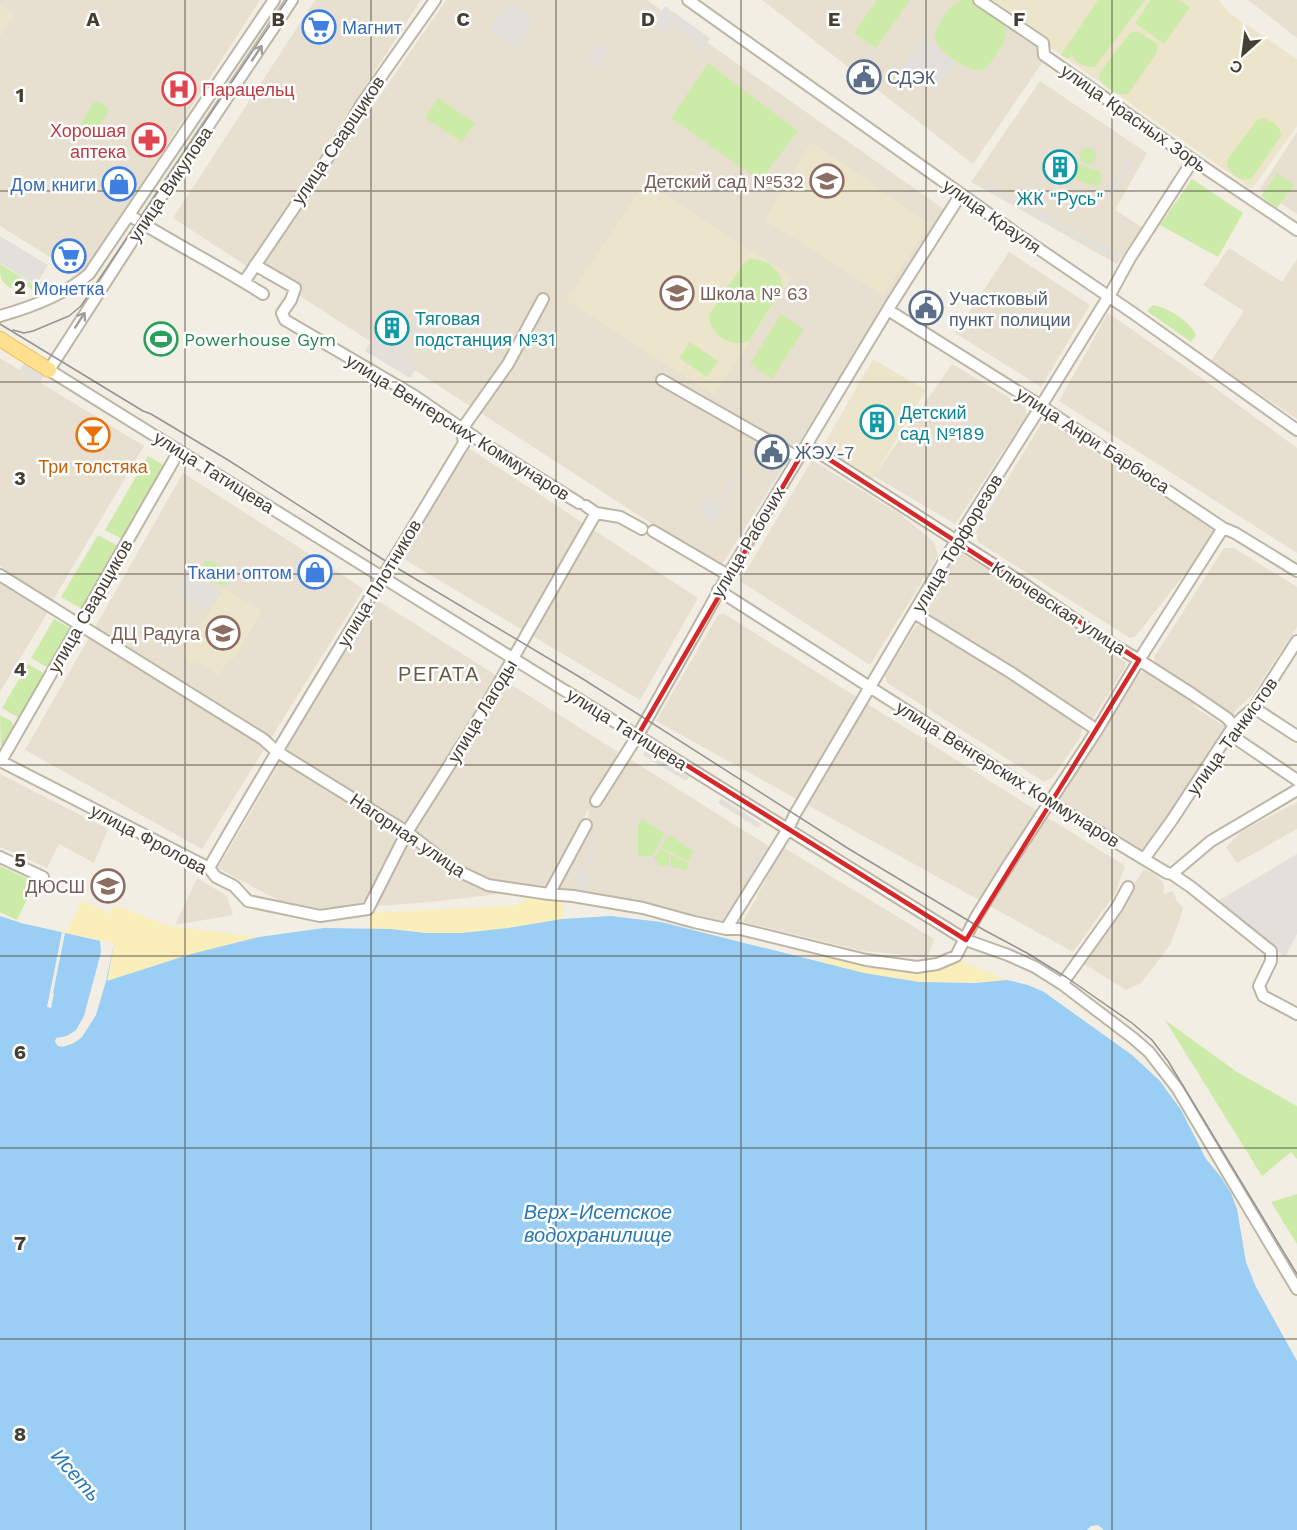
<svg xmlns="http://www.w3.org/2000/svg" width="1297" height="1530" font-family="'Work Sans',sans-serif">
<rect width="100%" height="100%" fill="#f3eee3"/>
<path fill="#e7e0d0" d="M0 0H260L82 277 0 226Z
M315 0H421L248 267 173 218Z
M446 0H647L945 210 720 568 260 270Z
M762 0H987L1053 47 973 164Z
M1248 0H1297V38Z
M1040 81 1147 153 1115 210 1142 227 1117 264 971 182Z
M1297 132V214L1260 189Z
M1229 248 1282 282 1297 259V419L1211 361 1244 311 1203 285Z
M1009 252 1090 305 1041 387 955 333Z
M1108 313 1200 377 1297 448V553L1059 401Z
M0 358 144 446 52 602 0 566Z
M952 364 1025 407 1027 415 955 524 874 476Z
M1050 421 1211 522 1215 530 1213 538 1136 636 1130 638 978 542 976 531 1041 424Z
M467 447 698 598 640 700 402 558Z
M812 460 900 514 934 542 938 556 870 665 740 581Z
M183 473 364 589 202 849 25 750Z
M1224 548H1234L1297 587V627L1253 694 1238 708 1233 715 1155 667 1154 657Z
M959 552 1070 619 1125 662 1126 666 1091 722 920 612 951 558Z
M0 580 48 612 0 692Z
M377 600 618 752 591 802 622 754 773 849 724 926 559 893 555 885 587 829 589 808 546 888 431 902 313 911 287 905 218 868 303 722Z
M723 613 1125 866 1115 894 1073 952 656 721 718 615Z
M916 625H926L1083 726 1080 738 1053 777 1044 782 887 683 885 675Z
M1145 672 1158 678 1193 702 1196 708 1229 729 1146 850 1135 849 1059 804 1056 798 1060 790 1139 673Z
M0 774 108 829 94 863 59 844 47 868 0 847Z
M1297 802V829L1237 863 1226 847 1242 831Z
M783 847 934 939 927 959 917 956 863 951 743 922Z
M1144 869 1156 875 1162 881 1164 886 1163 894 1173 891 1177 901 1183 908 1180 919 1170 945 1141 983 1126 990 1084 964 1104 931Z
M197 878 227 896 233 915 175 925Z"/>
<path fill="#e4dfd8" d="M392 309 423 331 407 355 419 363 410 378 365 351Z"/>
<path fill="#ede4cc" d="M993 0H1219L1229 13 1297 59V126L1252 189 1050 47 1045 37Z
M0 5 14 14 0 37Z
M811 142 930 224 883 295 765 220Z
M645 182 791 276 787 285 714 395 566 300Z
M873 359 926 390 872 480 834 455 832 451 823 446Z
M224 589 262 611 233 659 229 660 223 670H222L218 675 198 662 192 664 189 663 187 660 188 658 182 654Z"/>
<path fill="#cceaa8" d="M877 0H910L876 48 854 33Z
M962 0H971L1004 22C1008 35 1005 43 997 53 993 59 989 67 981 70 971 73 939 52 936 42 932 32 946 11 953 5 956 3 959 2 962 0Z
M1098 0H1145L1095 67C1085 67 1077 65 1072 55L1068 59 1061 55Z
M1151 0H1179L1190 7 1164 44 1135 23Z
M1132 32H1139L1157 44V52L1129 93C1118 98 1105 88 1099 78L1101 71 1129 34Z
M708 63 798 131 760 181 671 118Z
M438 98 475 123 462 142 425 118Z
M98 102 107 107 109 111 97 130 93 132 83 127 81 123 93 103Z
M1262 118C1271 120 1281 126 1281 136L1252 178C1240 183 1226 173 1227 160L1256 121Z
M1080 156a8 8 0 1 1 16 0a8 8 0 1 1-16 0Z
M1078 164 1099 171C1103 175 1103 180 1100 184L1094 187 1091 186 1073 177C1070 171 1072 166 1078 164Z
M1277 173 1294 185 1277 208 1261 196Z
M1192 179 1243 213 1218 257 1160 225Z
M750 259C769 260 781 269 783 288L749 341C731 349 709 334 709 315L744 263Z
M0 264 36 286 41 281 52 288 39 293 24 285 10 288C0 280 0 277 0 264Z
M1153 305C1168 308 1189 320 1196 335L1191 342 1147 311Z
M781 314 804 329 772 379 750 364Z
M690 342 718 361 707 377 679 358Z
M148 456 165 466 122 539 105 530Z
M98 535 118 546 82 609 61 597Z
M205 561C214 561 226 568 232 575L226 586C217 585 204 578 200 571Z
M54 619 70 628 47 667 31 658Z
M28 664 45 674 19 718 2 708Z
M0 715 11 721 14 726 1 749Z
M642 819 665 834 652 856H638V826Z
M669 835 693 851 689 861 661 847Z
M661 848 669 853V866L659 865 654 858Z
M671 854 689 863 686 870 671 867Z
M0 866 35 882 17 920 0 912Z
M1165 1020 1237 1072 1297 1106V1159L1291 1152 1262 1176Z
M1297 1194V1244L1271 1202Z"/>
<path fill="#faeebb" d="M533 897 565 898 562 919C517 927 472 935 426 933 408 933 389 929 370 929L369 913 513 906Z
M82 900 110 914 115 905 168 926 259 937 191 954 106 981 114 944 108 941 65 933Z
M829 953 938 966 959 960 1007 980C969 983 931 984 894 979 869 976 845 968 821 962Z"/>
<path fill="#e3e0dc" d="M513 4 535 19 527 30 530 33 517 50 489 29 502 11Z
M665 6 710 38 699 54 691 49 696 42 671 24 665 31 653 23Z
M923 39 955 62 935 90 903 67Z
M596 44 609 53 599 68 586 59Z
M1126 159 1131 162 1112 197 1106 194Z
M984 181 1116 253 1114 258 982 186Z
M0 236 48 265 36 285 0 263Z
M26 361 45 375 40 383 19 371Z
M739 470 742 472 714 522 698 513 707 497 720 504Z
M188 572 219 591 207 611 176 592Z
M646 750 689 777 686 781 643 755Z
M721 798 761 824 758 828 718 803Z
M588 838H594V865H589Z
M763 847 768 850 748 881 743 878Z
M1297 854V934L1285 957 1218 901Z
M577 868H585V890H578Z"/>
<path fill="#9acef4" d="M0 916 21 923 114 944 107 981 191 954 259 937 324 928 391 929 425 933H462L508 928 562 919 611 916 661 922 864 973 919 982 975 983 1007 980 1028 985 1044 992 1132 1055 1160 1081 1181 1110 1206 1159 1221 1177 1231 1193 1237 1209 1246 1262 1256 1287 1297 1361V1530H1104L1098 1525 1091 1526 1087 1530H0Z"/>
<path fill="#f3eee3" d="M62 932 65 933 53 993H54L51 1008 47 1007Z
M100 940 114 944 106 981 96 1015 82 1037 74 1043 63 1047 58 1046 55 1042 56 1038 67 1036 76 1030 84 1016 101 952Z"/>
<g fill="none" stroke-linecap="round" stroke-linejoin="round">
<g stroke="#beb6a5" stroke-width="14">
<path id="minor" d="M292 0 143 224 49 370 966 940 1008 955 1035 967 1062 984 1133 1038 1149 1052 1177 1088 1297 1289
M688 0 1017 234 1133 313 1297 430
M979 0 1043 43 1044 55 1193 160 1297 230
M129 215C173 243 219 266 263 294
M255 265 295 288 291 300 282 313 285 320 413 395 489 447 579 503
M244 282 346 131 361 105 435 0
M888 310 1041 406 1223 528 1235 533 1297 571
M0 316C32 307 64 295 89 274L274 0
M662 380 792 454 800 457
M807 445 1024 584 1097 635 1139 660 1192 694 1227 718 1235 727 1232 736 1297 780
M586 506 596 513 620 517 642 529
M653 531 728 575
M0 575 263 739 276 751 407 832 454 869 488 885 549 894 573 896 643 908 694 922 726 929H740L866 960 917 967 937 964 956 956 976 917 1009 864 1097 730 1139 660 1223 528
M718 590 1051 803 1167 873 1172 874 1191 887 1271 951V961L1259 986 1263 996 1297 1014
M914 613 1010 672 1097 730
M1254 708 1297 736
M0 761 209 868 216 877 234 886 248 901 320 916 368 909 407 832 476 723 596 513
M1 761 179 451
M596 801 638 735 728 575 890 306 961 194
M0 857 43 877
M1144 859 1172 820 1231 730 1242 718 1254 708 1297 641
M209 868C289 727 376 590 459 451L464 443 462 429 508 364 543 299
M1172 874 1211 841 1297 790
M549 894 586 825
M726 929 788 829 795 814 956 541 1041 406 1112 291 1130 258 1193 160
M1062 984 1117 907 1128 887"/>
</g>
<g stroke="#eac059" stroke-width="16">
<path id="major" d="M0 339 49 370"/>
</g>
<use href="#minor" stroke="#fff" stroke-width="10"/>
<use href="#major" stroke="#ffe08f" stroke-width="14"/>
<path stroke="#949494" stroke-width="1.5" d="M0 324 143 411 151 414 228 460 387 562 583 679 849 849 984 930 1027 953 1066 977 1132 1023 1152 1040 1168 1061 1297 1274
M13 330 24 333 33 331 69 316 81 306 287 0"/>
</g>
<defs><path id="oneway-shaft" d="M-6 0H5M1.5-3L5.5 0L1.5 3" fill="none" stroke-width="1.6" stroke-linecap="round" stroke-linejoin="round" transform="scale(1.5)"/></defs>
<g stroke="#a29e99">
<use href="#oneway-shaft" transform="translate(257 53) rotate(-56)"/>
<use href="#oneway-shaft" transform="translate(80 320) rotate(-57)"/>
</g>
<path fill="none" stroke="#d62828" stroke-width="4.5" stroke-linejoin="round" d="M807 445 1139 660 966 940 638 735Z"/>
<path fill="none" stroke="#453e33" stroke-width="1.5" stroke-opacity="0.55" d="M185 0V1530M371 0V1530M556 0V1530M741 0V1530M926 0V1530M1112 0V1530M0 191H1297M0 382H1297M0 574H1297M0 765H1297M0 956H1297M0 1148H1297M0 1339H1297"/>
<defs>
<g id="supermarket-ring" transform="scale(1.725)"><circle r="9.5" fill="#fff" stroke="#3f7fe0" stroke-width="1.5"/><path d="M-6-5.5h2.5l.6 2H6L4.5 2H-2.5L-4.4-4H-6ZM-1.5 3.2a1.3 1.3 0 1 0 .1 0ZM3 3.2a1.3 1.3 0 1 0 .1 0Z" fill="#3f7fe0"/></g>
<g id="civic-ring" transform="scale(1.725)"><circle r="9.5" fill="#fff" stroke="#5c6f8a" stroke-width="1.5"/><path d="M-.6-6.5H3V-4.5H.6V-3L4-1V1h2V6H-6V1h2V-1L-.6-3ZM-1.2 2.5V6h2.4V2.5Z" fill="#5c6f8a"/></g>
<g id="hospital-ring" transform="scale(1.725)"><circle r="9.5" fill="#fff" stroke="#e0444e" stroke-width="1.5"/><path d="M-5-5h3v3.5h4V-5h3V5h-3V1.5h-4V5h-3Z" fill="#e0444e"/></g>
<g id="pharmacy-ring" transform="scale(1.725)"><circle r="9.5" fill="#fff" stroke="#e0444e" stroke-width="1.5"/><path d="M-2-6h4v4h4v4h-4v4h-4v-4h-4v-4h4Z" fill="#e0444e"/></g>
<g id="building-ring" transform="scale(1.725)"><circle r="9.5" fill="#fff" stroke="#0f9aa8" stroke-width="1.5"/><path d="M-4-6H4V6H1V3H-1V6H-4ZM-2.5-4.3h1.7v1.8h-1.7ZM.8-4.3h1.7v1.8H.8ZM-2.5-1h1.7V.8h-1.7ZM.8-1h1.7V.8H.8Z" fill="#0f9aa8"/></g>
<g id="school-ring" transform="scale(1.725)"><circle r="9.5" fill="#fff" stroke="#8d6e63" stroke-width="1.5"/><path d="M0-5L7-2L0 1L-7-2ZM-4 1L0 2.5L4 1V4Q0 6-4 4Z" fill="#8d6e63"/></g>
<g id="shop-ring" transform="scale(1.725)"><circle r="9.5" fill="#fff" stroke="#3f7fe0" stroke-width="1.5"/><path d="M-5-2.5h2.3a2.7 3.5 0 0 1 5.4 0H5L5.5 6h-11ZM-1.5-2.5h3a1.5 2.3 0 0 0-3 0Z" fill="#3f7fe0"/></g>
<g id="stadium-ring" transform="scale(1.725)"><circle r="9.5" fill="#fff" stroke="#2e9e5b" stroke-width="1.5"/><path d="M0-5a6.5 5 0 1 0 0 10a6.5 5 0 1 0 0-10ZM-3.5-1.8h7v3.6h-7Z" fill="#2e9e5b"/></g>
<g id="bar-ring" transform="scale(1.725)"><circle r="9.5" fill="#fff" stroke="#e8710a" stroke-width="1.5"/><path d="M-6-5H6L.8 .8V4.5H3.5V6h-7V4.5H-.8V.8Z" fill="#e8710a"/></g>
</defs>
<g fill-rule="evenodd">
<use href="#supermarket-ring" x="319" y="27"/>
<use href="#civic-ring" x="864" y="77"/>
<use href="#hospital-ring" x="179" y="89"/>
<use href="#pharmacy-ring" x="149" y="140"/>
<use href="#building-ring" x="1060" y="167"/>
<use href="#school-ring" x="827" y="181"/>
<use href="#shop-ring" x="119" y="184"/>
<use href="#supermarket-ring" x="69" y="256"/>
<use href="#school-ring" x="677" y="293"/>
<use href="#civic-ring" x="926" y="308"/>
<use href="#building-ring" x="392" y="328"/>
<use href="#stadium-ring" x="161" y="339"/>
<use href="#building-ring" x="877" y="422"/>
<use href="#bar-ring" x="93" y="435"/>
<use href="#civic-ring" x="772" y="452"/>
<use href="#shop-ring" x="315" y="572"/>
<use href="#school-ring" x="223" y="633"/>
<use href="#school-ring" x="108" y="886"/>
</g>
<g text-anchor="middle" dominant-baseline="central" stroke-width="5" stroke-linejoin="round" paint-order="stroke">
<g font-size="18" fill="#366cbe" stroke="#fff" text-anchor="end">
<text x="342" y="27" text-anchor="start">Магнит</text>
<text x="96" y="184">Дом книги</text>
<text x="69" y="288" text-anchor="middle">Монетка</text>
<text x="292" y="572">Ткани оптом</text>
</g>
<g font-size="18" fill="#4e5e75" stroke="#fff" text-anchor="start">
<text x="887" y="77">СДЭК</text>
<text x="949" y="298">Участковый<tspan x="949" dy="21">пункт полиции</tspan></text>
<text x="795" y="452">ЖЭУ-7</text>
</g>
<g font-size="18" fill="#be3a42" stroke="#fff" text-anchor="start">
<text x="202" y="89">Парацельц</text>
<text x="126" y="130" text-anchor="end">Хорошая<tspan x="126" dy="21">аптека</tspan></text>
</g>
<g font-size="18" fill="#453e33" stroke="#fff">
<text transform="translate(1134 118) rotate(35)">улица Красных Зорь</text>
<text transform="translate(338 140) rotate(-56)">улица Сварщиков</text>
<text transform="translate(170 184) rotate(-56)">улица Викулова</text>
<text transform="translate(992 216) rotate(35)">улица Крауля</text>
<text transform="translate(458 427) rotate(32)">улица Венгерских Коммунаров</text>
<text transform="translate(1093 440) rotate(33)">улица Анри Барбюса</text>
<text transform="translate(214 472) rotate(32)">улица Татищева</text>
<text transform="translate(748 542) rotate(-59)">улица Рабочих</text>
<text transform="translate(957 543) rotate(-59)">улица Торфорезов</text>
<text transform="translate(379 583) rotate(-59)">улица Плотников</text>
<text transform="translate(90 606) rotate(-60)">улица Сварщиков</text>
<text transform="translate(1059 608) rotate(33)">Ключевская улица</text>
<text transform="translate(482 711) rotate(-59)">улица Лагоды</text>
<text transform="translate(627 729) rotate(32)">улица Татищева</text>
<text transform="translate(1232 736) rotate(-54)">улица Танкистов</text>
<text transform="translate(1008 774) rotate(32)">улица Венгерских Коммунаров</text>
<text transform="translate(408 835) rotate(34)">Нагорная улица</text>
<text transform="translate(149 839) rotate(28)">улица Фролова</text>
</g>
<g font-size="18" fill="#785e54" stroke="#fff" text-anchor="end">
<text x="804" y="181">Детский сад №532</text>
<text x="700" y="293" text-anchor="start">Школа № 63</text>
<text x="200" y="633">ДЦ Радуга</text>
<text x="85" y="886">ДЮСШ</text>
</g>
<g font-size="18" fill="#0d838f" stroke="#fff" text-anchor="start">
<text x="1060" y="198" text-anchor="middle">ЖК "Русь"</text>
<text x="415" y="318">Тяговая<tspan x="415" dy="21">подстанция №31</tspan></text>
<text x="900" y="412">Детский<tspan x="900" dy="21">сад №189</tspan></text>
</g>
<g font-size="18" fill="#27864d" stroke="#fff" text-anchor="start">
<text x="184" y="339">Powerhouse Gym</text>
</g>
<g font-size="18" fill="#c56008" stroke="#fff">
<text x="93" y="466">Три толстяка</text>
</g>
<g font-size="20" letter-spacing="1.5" fill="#685c49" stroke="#fff">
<text x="439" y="674">РЕГАТА</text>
</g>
<g font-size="20" font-style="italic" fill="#2678b6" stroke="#fff">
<text x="598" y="1212">Верх-Исетское<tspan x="598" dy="23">водохранилище</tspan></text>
<text transform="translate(76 1475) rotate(48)">Исеть</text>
</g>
</g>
<g font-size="20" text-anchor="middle" font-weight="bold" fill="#453e33" stroke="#fff" stroke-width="5" stroke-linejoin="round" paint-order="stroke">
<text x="93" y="26">A</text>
<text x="278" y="26">B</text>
<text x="463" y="26">C</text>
<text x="648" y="26">D</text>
<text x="834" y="26">E</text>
<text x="1019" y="26">F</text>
<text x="20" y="102">1</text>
<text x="20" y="294">2</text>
<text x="20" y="485">3</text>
<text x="20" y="676">4</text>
<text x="20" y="867">5</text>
<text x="20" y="1059">6</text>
<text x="20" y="1250">7</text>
<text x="20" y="1441">8</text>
</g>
<g transform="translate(1243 54) rotate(208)" stroke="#ffffff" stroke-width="4.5" paint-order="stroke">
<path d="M0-4.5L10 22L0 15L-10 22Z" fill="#453e33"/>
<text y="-9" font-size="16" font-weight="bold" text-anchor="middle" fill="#453e33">С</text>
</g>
</svg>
